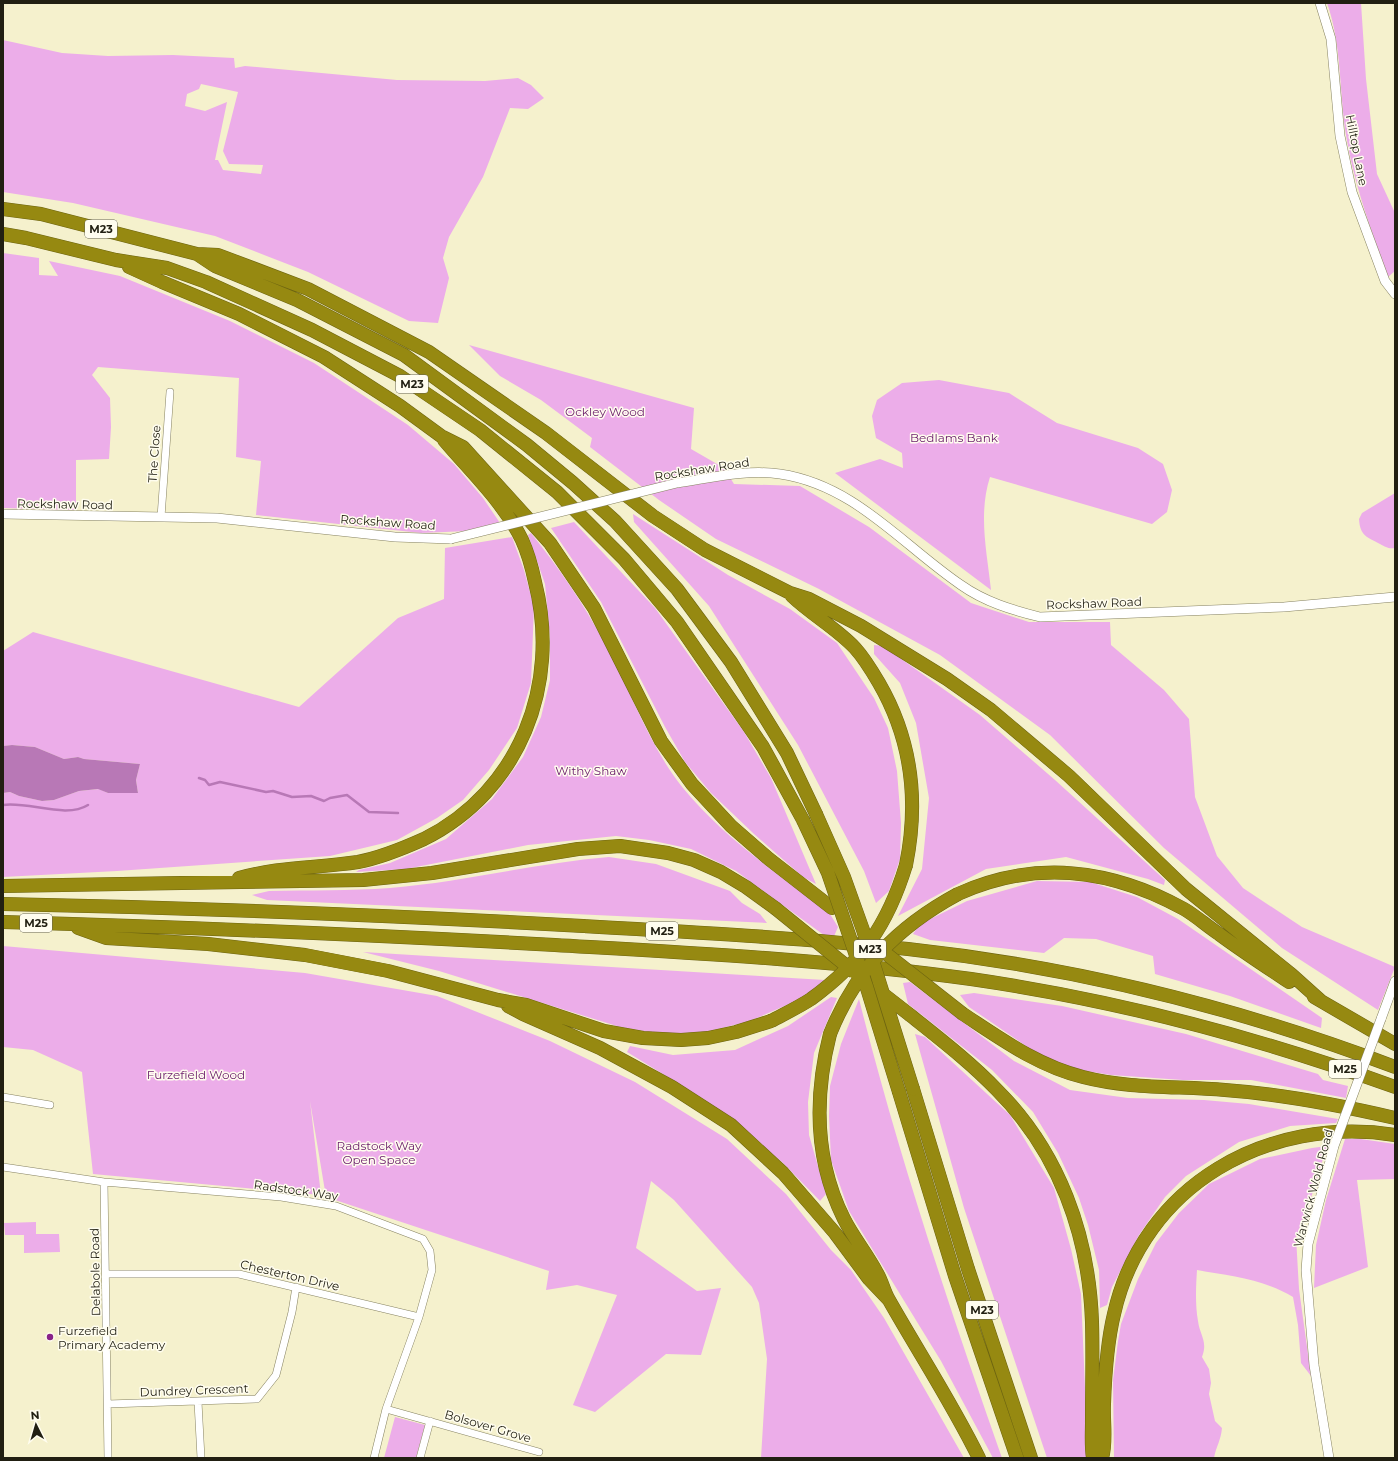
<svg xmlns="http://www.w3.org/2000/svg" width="1398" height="1461" font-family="Montserrat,sans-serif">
<rect width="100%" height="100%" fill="#f5f1cd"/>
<path fill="#ecade9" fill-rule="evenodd" d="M1327 3H1361L1366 79 1377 174 1395 213V271L1388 277C1371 230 1354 184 1346 135 1339 91 1342 45 1327 3Z
M3 40 62 53 108 56 173 55 234 58 235 68 245 66 397 80 485 81 518 78 531 85 544 98 528 109 510 108 483 177 449 237 443 258 449 278 438 323 409 321 308 272 215 236 73 203 3 192ZM201 84 238 92 223 151 229 164 263 165 261 174 223 170 218 160H215L227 102 205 111 185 106 187 94 199 89Z
M3 253 39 258V275L58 276 49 261 120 276 230 321 314 363 408 425 454 464 483 498 500 523 468 531 421 533 256 515 261 461 236 457 239 378 98 367 92 375 110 398 111 427 109 459 76 460V510L3 508Z
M469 345 694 408 691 449 724 468 734 484 800 486 869 527 971 603 1029 622H1110L1111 645 1164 690 1189 719 1195 797 1217 856 1243 888 1302 927 1395 967 1378 1010 1282 948 1164 848 1050 735 940 655 819 589 716 539 659 500 590 447 592 438 541 400 500 376Z
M939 380 1009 393 1057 423 1138 448 1163 464 1172 490 1167 512 1152 524 990 477C978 514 987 552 991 590L835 473 880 459 903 468 902 453 876 438 872 416 877 400 902 383Z
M1395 493V548C1388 549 1386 547 1380 544 1367 537 1360 536 1359 519L1362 513Z
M633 514 728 575 790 609 837 643 874 698 888 728 897 771 901 823 900 859 889 891 876 903 864 871 798 745 709 606 634 522Z
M574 522 655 608 744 732 771 778 816 884 803 877 754 834 711 793 685 762 665 727 601 602 551 528Z
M531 533C559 568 584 604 605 644 631 691 649 746 683 788 724 838 779 875 830 914L838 927 832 941 736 871 691 849 649 840 616 836 528 845 406 869 356 872 359 870 390 863 446 839 492 799 523 757 541 717 550 680V637L545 584 528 535Z
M512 537 524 570 534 607 531 683 517 728 489 770 463 800 437 818 397 840 330 856 117 871 3 877V793L10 792 19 796 42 801 54 800 79 791 99 789 108 793H138L136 780 140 764 84 759 78 757 64 759 35 747 12 745 3 746V651L33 632 299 707 398 618 444 599 445 548Z
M874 645 883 646 980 715 1055 780 1165 880 1164 885 1148 879 1066 857 986 869 898 916 922 869 929 798 916 723 900 683 874 654Z
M609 857 656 864 730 891 742 903 760 914 767 923 267 900 252 895 269 891C309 890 350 891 390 888 464 882 536 863 609 857Z
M1037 881 1090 882 1137 897 1178 919 1322 1018 1321 1028 1230 996 1155 974 1153 956 1096 939 1064 938 1044 953 930 940 913 934 920 924 967 901Z
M3 946 305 973 437 996 550 1041 635 1082 727 1139 786 1194 831 1250 851 1270 884 1318 964 1458H761L767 1359 759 1303 752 1287 674 1200 651 1181 636 1248 697 1291 721 1288 701 1355 666 1354 595 1412 573 1405 617 1295 577 1285 546 1290 549 1271 326 1197 310 1101 321 1195 93 1174 82 1072 33 1050 3 1047Z
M363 952 825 980 803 998 750 1021 706 1032 661 1034 620 1027 439 971Z
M910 982 1014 1061 1070 1090 1128 1098 1204 1100 1249 1104 1338 1119 1336 1123 1290 1126 1239 1142 1186 1176 1165 1197 1139 1235 1112 1287 1107 1305 1100 1308 1099 1270 1088 1225 1079 1198 1058 1153 1033 1112 992 1070 908 1004 903 983Z
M974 993 1062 1006 1186 1034 1318 1074 1323 1080 1348 1086 1346 1098 1251 1080H1183L1111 1075 1086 1071 1048 1061 969 1007 960 995Z
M831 997 837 998 814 1053 808 1102 809 1135 826 1194 820 1201 782 1162 705 1100 627 1052 630 1046 673 1055 735 1050 788 1026Z
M859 999C898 1154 949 1307 1002 1458H993L941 1361 849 1211 831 1160 829 1116 830 1086 841 1044Z
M915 1034 925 1037 1010 1115 1054 1188 1071 1249 1081 1294 1088 1458H1047L964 1208Z
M1345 1139H1361L1395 1144V1179L1357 1180 1368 1267 1314 1288 1316 1245 1326 1200Z
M1327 1146 1310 1201 1296 1237 1299 1289 1311 1376 1301 1363 1298 1325 1293 1297C1264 1279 1230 1276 1197 1270 1196 1286 1195 1304 1198 1321 1200 1336 1208 1341 1202 1357L1209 1369 1211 1383 1209 1394 1215 1421 1222 1428C1221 1440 1216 1447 1214 1458H1114L1113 1380 1118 1341 1121 1324 1138 1279 1156 1243 1179 1213 1209 1184 1260 1159 1312 1148Z
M36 1222V1234H59L60 1252 24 1253V1235H5L4 1223Z
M395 1417 425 1425 416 1458H384Z"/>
<path fill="#b878b6" d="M12 745 35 747 64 759 78 757 84 759 140 764 136 780 138 793H108L98 789 79 791 54 800 42 801 19 796 10 792 3 793V746Z"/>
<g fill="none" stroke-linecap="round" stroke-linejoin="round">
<path stroke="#b878b6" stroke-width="2.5" d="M199 778 205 780 209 785 220 782 266 792 273 791 292 797 311 796 324 801 330 798 347 795 369 812 398 813
M3 805C28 801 66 819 88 805"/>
<g stroke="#878362" stroke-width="8">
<path id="minor" d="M161 517 170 392
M3 1097 50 1105
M3 1167 104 1182 281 1197 336 1206 423 1239 430 1251 432 1270 419 1317 386 1409 374 1458
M104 1182 108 1458
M106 1274H239L419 1317
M198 1402 201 1458
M108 1404 257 1399 276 1375 292 1312 296 1287
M386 1409 539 1452
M420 1458 430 1421"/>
</g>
<g stroke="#878362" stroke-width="10">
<path id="tertiary" d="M1320 3 1331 39 1340 136 1352 192 1385 281 1395 294
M677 483C711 478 746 469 780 474 855 485 902 545 961 585 985 602 1012 610 1040 617L1284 607 1395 597
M3 514 217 518 395 537 451 539
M1381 1019 1395 981
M1329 1458 1314 1365 1306 1270 1308 1244 1334 1146"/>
</g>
<g stroke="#6d6411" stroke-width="14">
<path id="motorway" d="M3 209 41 214 197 254 218 255 308 289 429 352 546 433 653 516 705 550 790 593 809 599 861 626 947 679 991 710 1069 776 1186 889 1292 975 1321 1001
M3 234 26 238 116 260 167 268 206 282 312 330 400 376 480 430 557 492 624 559 677 622 763 747 803 820
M197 254 215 266 297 300 404 355 527 445 573 483 615 521 677 589 731 662 787 753 816 814
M129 267 162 282 239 314 324 357 400 406 441 436 463 447 550 543 594 608 661 741 692 784 731 826 769 859 832 908
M792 596C812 615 836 628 855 648 865 659 872 671 879 683 912 740 919 801 906 865
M239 878C277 867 318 868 358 862 379 858 404 848 424 839 520 791 561 684 535 582 532 568 528 553 522 540 504 503 471 472 444 440
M3 886 363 880 432 873 578 849 620 846 668 853 694 860 721 872 746 887 775 908
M958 894C1035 859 1112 869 1184 909 1196 916 1207 926 1219 934 1242 951 1265 966 1289 982
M3 904C196 908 390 915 583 926 691 932 800 938 908 949 1074 967 1239 1008 1395 1067
M3 922C187 927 371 935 555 945 693 953 833 960 971 979 1116 1000 1257 1037 1395 1087
M78 928 106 938 208 944 305 955 388 971 498 1000 526 1005 604 1031 643 1038 681 1040 708 1038 736 1032 771 1021
M1314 997 1395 1044
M508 1006 523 1014 600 1048 672 1087 731 1125 783 1173 835 1233 869 1279 888 1299
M963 1014C1001 1039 1038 1066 1083 1077 1129 1089 1178 1086 1225 1090 1282 1094 1339 1105 1395 1118
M910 1015C940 1039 970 1062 997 1090 1059 1152 1089 1235 1092 1322 1093 1355 1092 1389 1092 1422 1092 1433 1091 1447 1093 1458
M830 1034C814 1097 814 1159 844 1219 853 1237 867 1254 877 1273 882 1281 884 1292 889 1300 919 1353 952 1403 979 1458
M913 1089 968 1269 1031 1458
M899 1092 955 1276 1017 1458
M1102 1458C1107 1442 1103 1421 1104 1404 1105 1374 1107 1343 1114 1314 1143 1185 1268 1115 1395 1135"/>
</g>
<use href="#minor" stroke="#fff" stroke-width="7"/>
<use href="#tertiary" stroke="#fff" stroke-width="9"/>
<use href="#motorway" stroke="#968911" stroke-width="13"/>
<g stroke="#878362" stroke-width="10" stroke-linecap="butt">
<path id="tertiary-bridge" d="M451 539 677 483
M1334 1146 1381 1019"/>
</g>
<g stroke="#6d6411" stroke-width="14" stroke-linecap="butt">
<path id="motorway-bridge" d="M816 814 844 877 863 930 913 1089
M803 820 828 873 866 985 899 1092
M775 908 854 972
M875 945 963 1014
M883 994 910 1015
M771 1021C784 1014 799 1007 811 999 862 962 888 924 906 865
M830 1034C856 969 897 927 958 894"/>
</g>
<use href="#tertiary-bridge" stroke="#fff" stroke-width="9"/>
<use href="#motorway-bridge" stroke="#968911" stroke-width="13"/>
</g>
<circle fill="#892289" stroke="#fffdef" stroke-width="1.5" cx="50" cy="1337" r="4"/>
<g text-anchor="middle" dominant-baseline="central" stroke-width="3" stroke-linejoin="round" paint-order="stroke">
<g fill="#fffdef" stroke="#646254" stroke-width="1">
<rect x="85" y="220" width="32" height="18" rx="3"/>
<rect x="396" y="375" width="32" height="18" rx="3"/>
<rect x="20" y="914" width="32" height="18" rx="3"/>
<rect x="646" y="922" width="32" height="18" rx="3"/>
<rect x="854" y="940" width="32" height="18" rx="3"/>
<rect x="1329" y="1060" width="32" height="18" rx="3"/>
<rect x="966" y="1301" width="32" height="18" rx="3"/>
</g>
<g font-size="11" font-weight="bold" fill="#211f12">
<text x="101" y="229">M23</text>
<text x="412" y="384">M23</text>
<text x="36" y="923">M25</text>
<text x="662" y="931">M25</text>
<text x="870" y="949">M23</text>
<text x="1345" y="1069">M25</text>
<text x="982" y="1310">M23</text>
</g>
<g font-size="12" fill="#211f12" stroke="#fffdef">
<text transform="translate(1357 150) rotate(79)">Hilltop Lane</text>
<text transform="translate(154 454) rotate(-86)">The Close</text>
<text transform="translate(702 469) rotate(-9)">Rockshaw Road</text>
<text transform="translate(65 504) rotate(1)">Rockshaw Road</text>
<text transform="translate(388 522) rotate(4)">Rockshaw Road</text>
<text transform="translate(1094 603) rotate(-2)">Rockshaw Road</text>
<text transform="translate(1313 1188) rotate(-75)">Warwick Wold Road</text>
<text transform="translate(296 1190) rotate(8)">Radstock Way</text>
<text transform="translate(95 1272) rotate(-91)">Delabole Road</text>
<text transform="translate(290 1275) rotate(13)">Chesterton Drive</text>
<text transform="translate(194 1390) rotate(-2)">Dundrey Crescent</text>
<text transform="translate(488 1426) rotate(16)">Bolsover Grove</text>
</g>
<g font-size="12" fill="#691a69" stroke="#fffdef">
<text x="605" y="411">Ockley Wood</text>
<text x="954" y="437">Bedlams Bank</text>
<text x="591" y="770">Withy Shaw</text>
<text x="196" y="1074">Furzefield Wood</text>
<text x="379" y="1145">Radstock Way<tspan x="379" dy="14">Open Space</tspan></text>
</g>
<g font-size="12" fill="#211f12" stroke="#fffdef" text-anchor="start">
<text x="58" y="1330">Furzefield<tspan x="58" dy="14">Primary Academy</tspan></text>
</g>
</g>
<rect width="1398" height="1461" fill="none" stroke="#211f12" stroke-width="8"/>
<g transform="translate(36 1425) rotate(355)" stroke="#fffdef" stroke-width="3" paint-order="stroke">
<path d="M0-3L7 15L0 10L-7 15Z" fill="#211f12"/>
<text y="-6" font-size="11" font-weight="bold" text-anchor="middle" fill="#211f12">N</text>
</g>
</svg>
